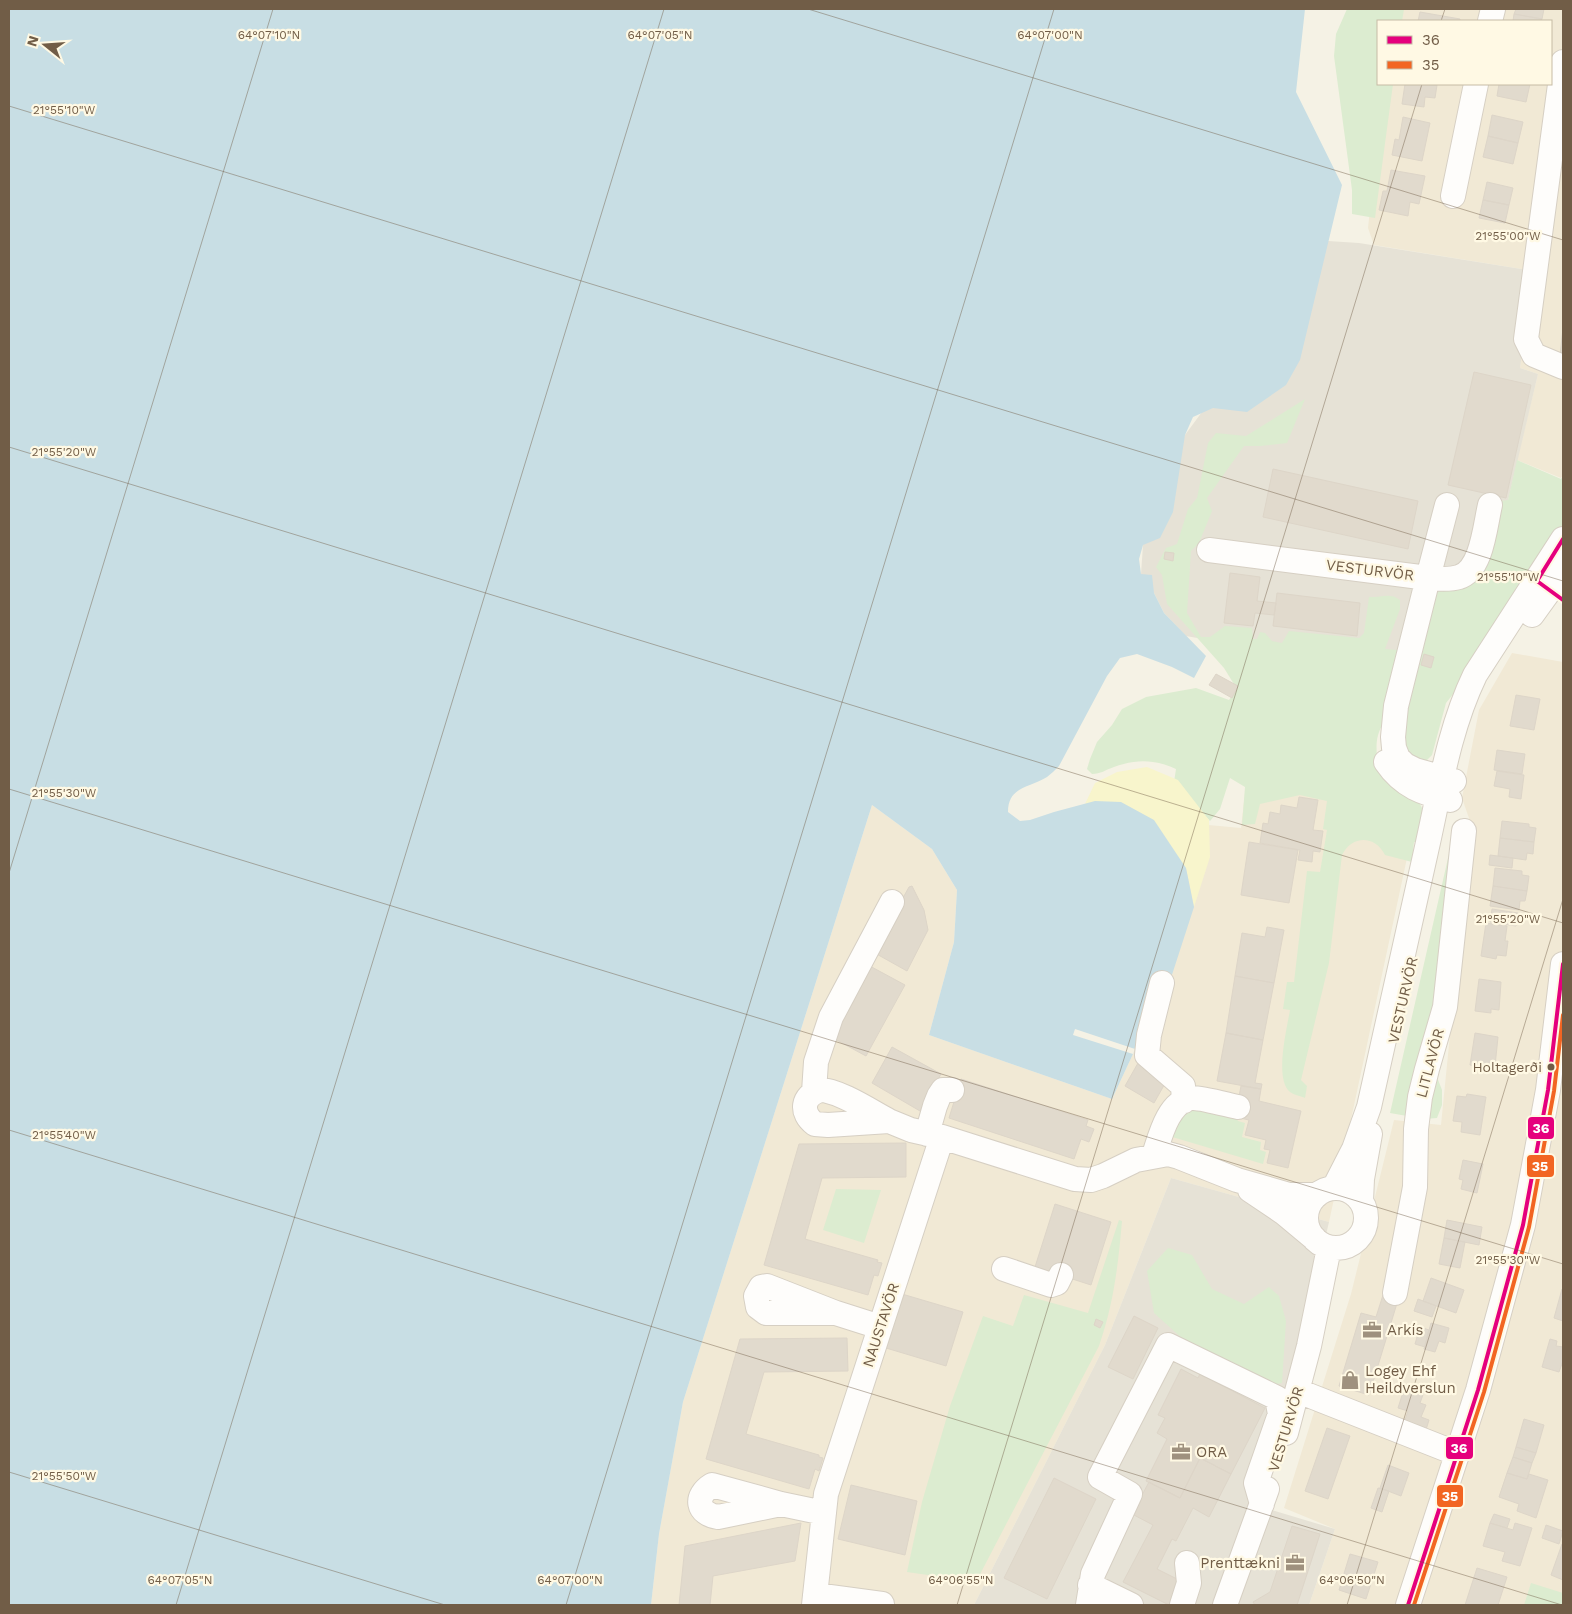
<svg xmlns="http://www.w3.org/2000/svg" width="1572" height="1614" font-family="'Work Sans',sans-serif">
<rect width="100%" height="100%" fill="#f5f2e5"/>
<path fill="#f1e9d5" d="M1397 9H1563V475L1561 478 1517 460 1538 374 1520 368 1534 271 1374 245 1368 228 1375 162 1386 84H1551V21H1395Z
M1512 653 1563 662V1605H1309L1335 1529 1284 1508 1351 1294 1394 1120 1441 1125 1471 824 1462 798 1479 710Z
M1246 784 1419 802 1329 1222 1171 1178 1105 1345 974 1605H651L659 1534 683 1402 872 805 932 849 957 890 954 942 929 1035 1112 1099 1133 1054 1154 980V820L1241 828Z"/>
<path fill="#e6e2d6" d="M1328 241 1359 243 1534 271 1520 368 1538 374 1508 501 1430 679 1186 636 1164 613 1154 593 1141 574 1143 545 1185 435Z
M1171 1178 1329 1222 1295 1369 1252 1504 1335 1529 1309 1605H974L1105 1345Z"/>
<path fill="#dcecd0" d="M1347 9H1404L1402 21H1378V84H1393L1375 218 1352 214V190L1334 56 1336 34Z
M1305 399 1287 443 1260 446H1244L1207 498 1212 511 1199 543 1191 551 1187 613 1201 637H1210L1225 626 1252 628 1253 639H1257L1260 632 1265 633 1272 641 1282 643 1289 631 1359 638 1364 633 1369 597C1380 598 1390 592 1400 600V609L1385 649 1398 650 1384 722C1376 735 1376 744 1377 758L1419 802 1426 816 1424 843 1414 842 1412 862 1385 855C1375 835 1352 835 1342 855L1329 963 1301 1080 1307 1086 1305 1098C1301 1096 1294 1095 1290 1092 1274 1079 1287 1028 1290 1010L1283 1009 1287 982H1294L1307 871 1320 872 1327 830 1323 829 1327 801 1300 795 1260 804 1255 824 1242 825 1245 787 1230 778 1220 809 1210 821 1174 782 1176 769C1154 759 1136 759 1114 767 1105 770 1101 774 1092 774L1087 769 1090 759 1097 742 1112 725 1122 709 1146 697 1196 688 1229 700 1237 689 1224 668 1167 604 1162 575 1156 567 1166 548 1177 544 1188 509 1197 498 1208 443 1216 433 1246 436Z
M1517 460 1561 479 1563 476V524L1465 679 1446 703 1432 755 1425 762 1404 756 1399 725 1433 598 1448 581 1465 579 1500 501 1508 500Z
M1451 845 1453 847 1427 1051 1442 1090V1105L1437 1118 1424 1119 1390 1113Z
M1200 1108 1235 1115 1238 1121 1245 1123 1242 1137 1261 1142 1260 1150 1266 1152 1263 1164 1169 1136C1179 1118 1178 1112 1200 1108Z
M836 1189 881 1190 864 1243 823 1230Z
M1119 1220 1122 1221C1118 1266 1114 1302 1099 1346L976 1582 907 1572 922 1502 950 1406 983 1316 1013 1326 1024 1295 1088 1313Z
M1168 1248 1192 1255 1212 1289 1244 1304 1269 1287 1279 1296 1286 1321 1282 1383 1270 1385 1184 1340 1154 1313 1147 1271Z
M1531 1583 1563 1593V1605H1524Z"/>
<path fill="#f8f5cc" d="M1147 767 1178 780 1209 820 1210 857 1194 907 1186 868 1085 804 1095 783 1117 772Z"/>
<path fill="#c8dee4" d="M9 9H1305L1296 92 1342 185 1300 360 1286 385 1247 412 1213 408 1193 417 1185 435 1173 512 1160 538 1143 545 1139 559 1141 574 1152 575 1154 593 1164 613 1206 656 1194 678 1172 667 1137 654 1120 658 1107 676 1059 766C1055 770 1051 774 1047 777 1030 788 1008 786 1008 812L1020 821 1030 820 1054 812 1095 801 1121 802 1154 820 1186 868 1194 907 1169 984 1154 981 1133 1054 1112 1099 929 1035 954 942 957 890 932 849 872 805 683 1402 659 1534 651 1605H9Z"/>
<path fill="#f5f2e5" d="M1075 1029 1135 1049 1133 1054 1073 1035Z"/>
<path fill="#e1dacd" stroke="#ddd5c8" d="M1516 9H1544L1542 19 1514 14Z
M1420 12 1460 19V21H1418Z
M1514 14 1542 19 1541 21H1513Z
M1405 84 1437 85 1435 98 1425 97 1424 107 1402 104Z
M1499 84H1530L1526 102 1497 96Z
M1492 115 1523 122 1518 143 1488 136Z
M1403 117 1430 123 1422 161 1392 155 1395 139 1399 140Z
M1488 136 1518 143 1513 164 1483 157Z
M1391 170 1425 176 1419 204 1410 202 1408 216 1379 210 1383 191H1387Z
M1487 182 1513 188 1509 205 1483 200Z
M1483 200 1509 205 1505 223 1479 218Z
M1563 328V356H1560Z
M1474 372 1531 385 1506 498 1448 485Z
M1273 469 1418 501 1408 549 1263 517Z
M1165 552 1174 553 1173 561 1164 559Z
M1230 573 1260 577 1257 601 1276 603 1274 615 1255 613 1253 626 1224 623Z
M1277 593 1360 603 1357 636 1273 626Z
M1424 654 1434 657 1431 668 1421 665Z
M1216 674 1238 686 1232 698 1209 685Z
M1516 695 1540 699 1534 730 1510 726Z
M1497 750 1525 754 1522 774 1494 770Z
M1497 771 1524 775 1521 799 1509 797 1510 789 1494 786Z
M1299 797 1318 800 1313 830 1323 831 1320 852 1313 851 1312 862 1298 860 1300 850 1260 843 1263 823 1268 824 1270 812 1280 814 1281 805 1297 808Z
M1502 821 1529 824V827L1536 828 1534 842 1500 838Z
M1500 838 1534 842 1533 854 1527 853 1526 860 1498 856Z
M1249 842 1298 850 1289 903 1241 895Z
M1490 855 1513 858 1512 868 1489 865Z
M1495 868 1522 871V875L1529 876 1527 891 1493 886Z
M912 886 924 910 928 930 907 971 873 952 909 887Z
M1493 886 1527 891 1525 901H1520L1519 910 1490 906Z
M1492 909 1518 913 1516 926 1490 922Z
M1486 923 1507 926 1505 941H1508L1506 956 1497 955 1496 959 1481 956Z
M1267 927 1284 930 1274 983 1235 976 1242 933 1265 937Z
M868 965 905 985 866 1056 829 1036Z
M1235 976 1274 983 1263 1040 1226 1033Z
M1479 979 1501 982 1499 1010 1491 1009V1013L1475 1011Z
M1226 1033 1263 1040 1255 1083 1262 1084 1261 1089 1217 1081Z
M1475 1033 1498 1037 1495 1066 1487 1064 1486 1068 1470 1065Z
M892 1047 941 1074 920 1111 872 1083Z
M1138 1063 1167 1080 1154 1103 1125 1086Z
M961 1079 1088 1120 1086 1126 1094 1129 1089 1142 1081 1139 1074 1159 949 1118Z
M1241 1086 1261 1089 1259 1101 1301 1111 1288 1168 1267 1163 1270 1150 1264 1149 1266 1140 1245 1135 1249 1120 1240 1118 1238 1102Z
M1467 1094 1486 1097 1480 1135 1461 1132 1462 1122 1453 1121 1457 1096 1466 1097Z
M906 1143V1177L822 1178 805 1239 878 1260 877 1262 882 1263 878 1276 874 1275 868 1295 764 1265 799 1144Z
M1463 1160 1483 1164 1477 1193 1461 1189 1463 1180 1459 1179Z
M1055 1204 1111 1222 1091 1285 1035 1267Z
M1447 1220 1482 1227 1479 1245 1444 1238Z
M1444 1238 1465 1242 1460 1268 1439 1264Z
M1431 1278 1464 1290 1456 1313 1423 1301Z
M1562 1289H1563V1321L1554 1318Z
M902 1294 963 1312 946 1366 886 1348Z
M1383 1295 1398 1300 1369 1395 1339 1386 1361 1313 1376 1317Z
M1418 1299 1436 1306 1432 1317 1414 1311Z
M1134 1316 1158 1328 1133 1379 1108 1367Z
M1096 1319 1103 1322 1100 1328 1094 1325Z
M1431 1323 1449 1328 1445 1343 1439 1341 1435 1352 1424 1349Z
M1420 1327 1429 1330 1425 1347 1415 1344Z
M847 1338 848 1371 764 1372 746 1434 819 1455V1457L823 1458 819 1471 815 1469 809 1489 706 1459 740 1339Z
M1550 1339 1557 1341 1556 1346 1563 1347V1361L1559 1372 1542 1367Z
M1181 1369 1198 1378 1200 1374 1265 1408 1231 1474 1200 1458 1180 1498 1146 1481 1167 1439 1157 1433 1165 1418 1158 1415Z
M1405 1386 1424 1392 1420 1403 1426 1405 1421 1417 1429 1420 1425 1433 1403 1426 1408 1411 1398 1408Z
M1524 1419 1544 1425 1536 1453 1516 1447Z
M1327 1428 1350 1436 1328 1499 1305 1491Z
M1516 1447 1536 1453 1532 1463 1513 1457Z
M1513 1457 1532 1463 1527 1479 1507 1473Z
M1200 1458 1231 1474 1209 1517 1193 1508 1176 1541 1172 1539 1157 1569 1181 1581 1169 1605 1123 1582 1153 1525 1132 1514 1149 1482 1180 1498Z
M1388 1465 1409 1473 1401 1496 1380 1488Z
M1507 1473 1527 1479 1529 1474 1548 1480 1536 1518 1517 1511 1519 1504 1499 1497Z
M1054 1478 1096 1499 1047 1599 1004 1578Z
M851 1485 917 1501 905 1555 838 1539Z
M1378 1488 1389 1491 1382 1512 1371 1508Z
M1494 1514 1510 1519 1507 1528 1490 1523Z
M801 1523 795 1561 713 1576 710 1605H679L685 1546Z
M1490 1523 1513 1530 1515 1523 1532 1528 1520 1566 1502 1561 1505 1552 1483 1546Z
M1546 1525 1563 1531 1559 1544 1542 1538Z
M1292 1526 1320 1534 1297 1605H1255L1253 1602 1270 1592Z
M1562 1544 1563 1545V1580L1551 1575Z
M1350 1554 1378 1562 1366 1599 1339 1590Z
M1477 1568 1507 1577 1498 1605H1465Z"/>
<g fill="none" stroke-linecap="round" stroke-linejoin="round">
<g stroke="#d6cfc3" stroke-width="26">
<path id="minor" d="M1490 21 1493 9
M1563 62 1526 339 1534 355 1563 367
M1453 196 1476 84
M1447 505 1428 578C1438 579 1450 580 1459 577 1482 570 1485 526 1490 505
M1209 550 1428 578 1396 706 1393 737 1394 748 1398 758 1405 765 1415 770 1454 781
M1532 615 1563 572
M1386 762C1403 787 1423 793 1450 800
M1162 983 1149 1035 1147 1055 1183 1086 1184 1101
M820 1090C839 1090 872 1112 889 1121L828 1125 815 1124C800 1113 802 1096 820 1090Z
M814 1092 816 1062 831 1017 892 902
M889 1121 911 1130 942 1137 1075 1179 1091 1180 1103 1176 1136 1160 1168 1154 1179 1157 1237 1180 1289 1195H1317
M927 1134 935 1106 939 1096 943 1090H952
M1154 1155C1160 1137 1168 1102 1191 1098 1200 1097 1228 1105 1238 1107
M1306 1218a30 30 0 1 1 60 0a30 30 0 1 1-60 0Z
M1334 1188 1354 1149 1369 1107C1388 1020 1408 934 1427 847 1440 789 1449 729 1475 675L1563 539
M1250 1190 1284 1213 1314 1238
M1361 1201 1362 1179 1370 1134
M1004 1269 1051 1285 1057 1283 1061 1275
M1395 1293 1415 1187 1416 1129 1420 1097 1427 1069 1445 1007 1464 831
M836 1313H766L758 1307 756 1296 761 1287 767 1286 836 1313 880 1327
M1298 1391 1458 1454
M1286 1433 1309 1346 1329 1248
M781 1504 718 1517C697 1514 694 1496 712 1485L781 1504 824 1513
M1090 1585 1131 1605
M815 1595 882 1604
M814 1605 826 1494 942 1137
M1088 1605 1093 1574 1130 1494 1100 1477 1168 1345 1277 1398 1280 1414 1256 1483 1262 1504
M1182 1605 1189 1583 1187 1563
M1225 1605 1267 1489
M1408 1605 1478 1390 1523 1225 1548 1090 1563 964"/>
</g>
<use href="#minor" stroke="#fefdfb" stroke-width="24"/>
<g stroke="#fff9e4" stroke-width="8">
<path id="bus-1" d="M1563 539 1537 581 1563 600
M1408 1605 1478 1390 1523 1225 1548 1090 1563 964"/>
</g>
<g stroke="#fff9e4" stroke-width="8">
<path id="bus-2" d="M1414 1605 1484 1392 1529 1227 1554 1091 1563 1015"/>
</g>
<use href="#bus-1" stroke="#e5007d" stroke-width="4"/>
<use href="#bus-2" stroke="#f26522" stroke-width="4"/>
</g>
<path fill="none" stroke="#715d47" stroke-width="1" stroke-opacity="0.45" d="M808 9 1563 240M1441 21 1445 9M9 106 1563 581M9 447 1563 923M9 789 1563 1264M9 873 273 9M9 1130 1562 1605M9 1472 445 1605M176 1605 664 9M566 1605 1054 9M957 1605 1422 84M1347 1605 1563 899"/>
<defs>
<g id="office-bare" transform="scale(1.5)"><path d="M-6-3h4V-5.5h4V-3h4V5H-6ZM-1-4.5V-3h2v-1.5ZM-6 0V1H6V0Z" fill="#9f917e" stroke="#fff9e4" stroke-width="2.5" paint-order="stroke"/></g>
<g id="shop-bare" transform="scale(1.5)"><path d="M-5-2.5h2.3a2.7 3.5 0 0 1 5.4 0H5L5.5 6h-11ZM-1.5-2.5h3a1.5 2.3 0 0 0-3 0Z" fill="#9f917e" stroke="#fff9e4" stroke-width="2.5" paint-order="stroke"/></g>
</defs>
<g fill-rule="evenodd">
<use href="#office-bare" x="1372" y="1330"/>
<use href="#shop-bare" x="1350" y="1380"/>
<use href="#office-bare" x="1181" y="1452"/>
<use href="#office-bare" x="1295" y="1563"/>
</g>
<circle fill="#715d47" stroke="#fff9e4" stroke-width="2" cx="1551" cy="1067" r="4.5"/>
<g text-anchor="middle" dominant-baseline="central" stroke-width="4.5" stroke-linejoin="round" paint-order="stroke">
<g font-size="14" fill="#715d47" stroke="#fff9e4" text-anchor="end">
<text x="1542" y="1067">Holtagerði</text>
</g>
<g font-size="15" fill="#715d47" stroke="#fff9e4">
<text transform="translate(1370 570) rotate(7)">VESTURVÖR</text>
<text transform="translate(1403 1000) rotate(-77)">VESTURVÖR</text>
<text transform="translate(1430 1063) rotate(-75)">LITLAVÖR</text>
<text transform="translate(881 1325) rotate(-72)">NAUSTAVÖR</text>
<text transform="translate(1286 1429) rotate(-73)">VESTURVÖR</text>
</g>
<g font-size="15" fill="#715d47" stroke="#fff9e4" text-anchor="start">
<text x="1387" y="1330">Arkís</text>
<text x="1365" y="1371">Logey Ehf<tspan x="1365" dy="17">Heildverslun</tspan></text>
<text x="1196" y="1452">ORA</text>
<text x="1280" y="1563" text-anchor="end">Prenttækni</text>
</g>
</g>
<g font-size="12" text-anchor="middle" fill="#715d47" stroke="#fff9e4" stroke-width="4.5" stroke-linejoin="round" paint-order="stroke">
<text x="269" y="39">64°07'10"N</text>
<text x="660" y="39">64°07'05"N</text>
<text x="1050" y="39">64°07'00"N</text>
<text x="64" y="114">21°55'10"W</text>
<text x="1508" y="240">21°55'00"W</text>
<text x="64" y="456">21°55'20"W</text>
<text x="1508" y="581">21°55'10"W</text>
<text x="64" y="797">21°55'30"W</text>
<text x="1508" y="923">21°55'20"W</text>
<text x="64" y="1139">21°55'40"W</text>
<text x="1508" y="1264">21°55'30"W</text>
<text x="64" y="1480">21°55'50"W</text>
<text x="180" y="1584">64°07'05"N</text>
<text x="570" y="1584">64°07'00"N</text>
<text x="961" y="1584">64°06'55"N</text>
<text x="1352" y="1584">64°06'50"N</text>
</g>
<g stroke="#fff9e4" stroke-width="2">
<rect x="1527" y="1116" width="28" height="24" rx="5" fill="#e5007d"/>
<rect x="1526" y="1154" width="29" height="24" rx="5" fill="#f26522"/>
<rect x="1445" y="1436" width="29" height="24" rx="5" fill="#e5007d"/>
<rect x="1436" y="1484" width="28" height="24" rx="5" fill="#f26522"/>
</g>
<g font-size="14" text-anchor="middle" font-weight="bold" fill="#fff">
<text x="1541" y="1133">36</text>
<text x="1540" y="1171">35</text>
<text x="1459" y="1453">36</text>
<text x="1450" y="1501">35</text>
</g>
<rect width="1572" height="1614" fill="none" stroke="#715d47" stroke-width="20"/>
<rect x="1377" y="20" width="175" height="65" fill="#fff9e4" stroke="#c6bba5"/>
<rect x="1387" y="36" width="25" height="8" fill="#e5007d" stroke="#c6bba5"/>
<text x="1422" y="45" font-size="15" fill="#715d47">36</text>
<rect x="1387" y="61" width="25" height="8" fill="#f26522" stroke="#c6bba5"/>
<text x="1422" y="70" font-size="15" fill="#715d47">35</text>
<g transform="translate(45 45) rotate(287)" stroke="#fff9e4" stroke-width="4" paint-order="stroke">
<path d="M0-4L9 19L0 12L-9 19Z" fill="#715d47"/>
<text y="-8" font-size="14" font-weight="bold" text-anchor="middle" fill="#715d47">N</text>
</g>
</svg>
